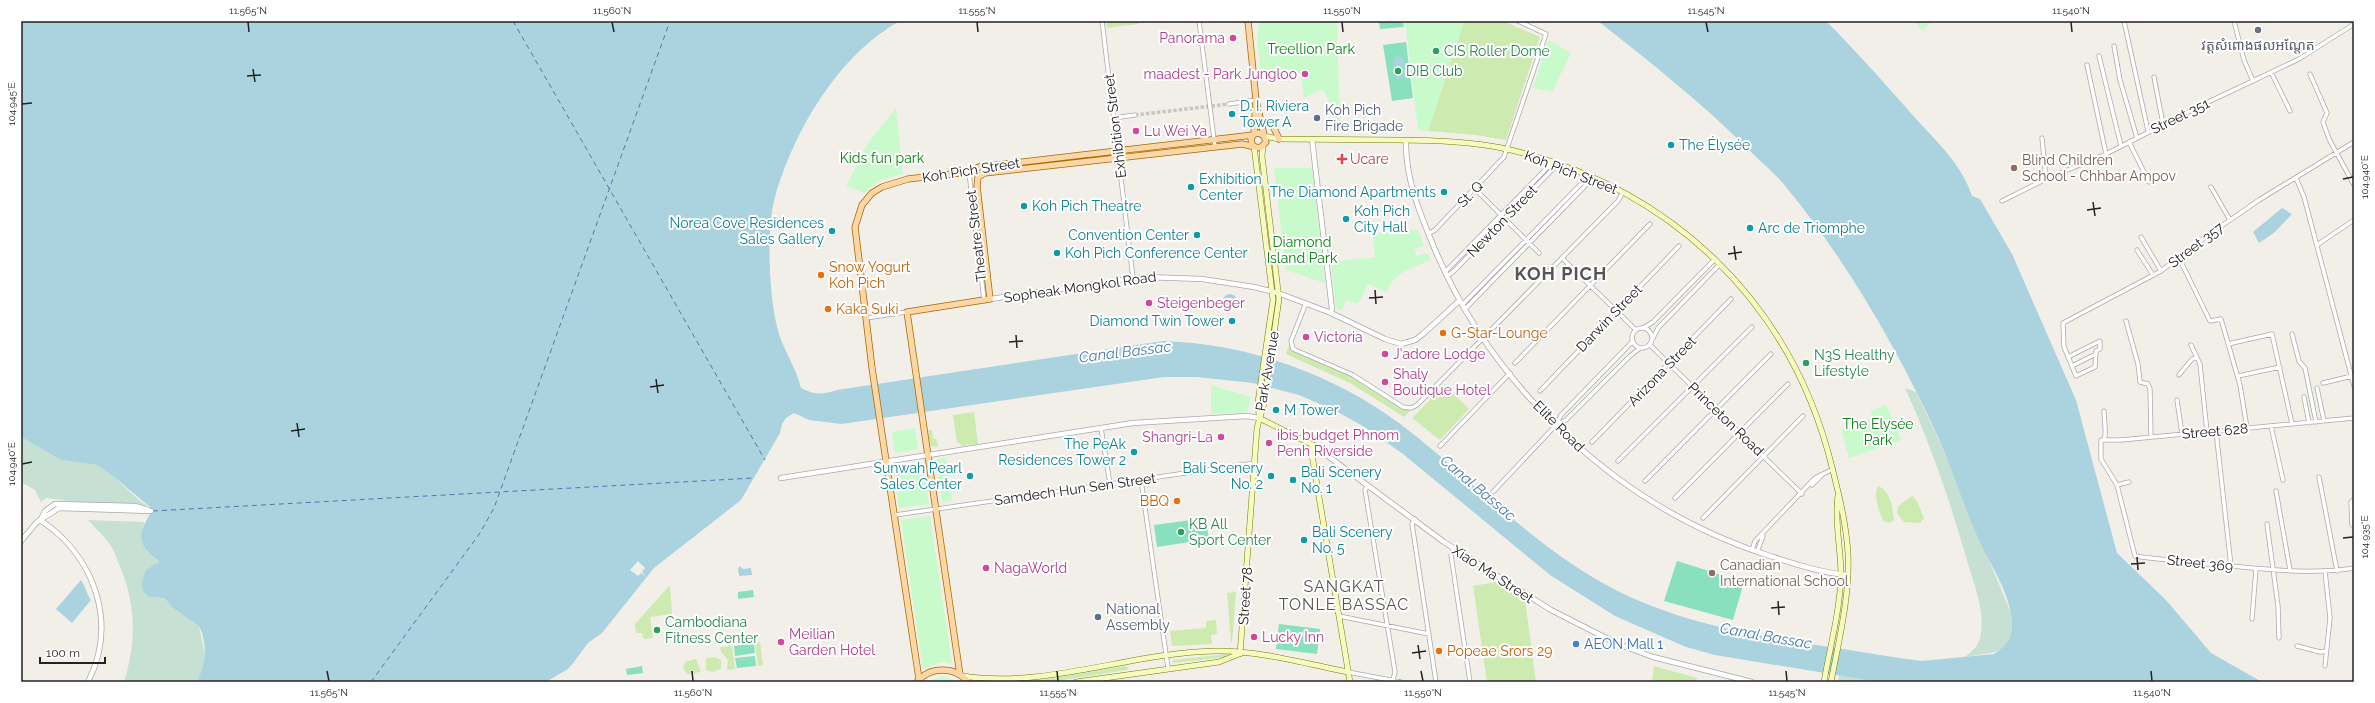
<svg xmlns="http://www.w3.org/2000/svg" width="2375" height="703" font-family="Raleway,'Noto Sans Khmer',sans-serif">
<rect width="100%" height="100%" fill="#f2efe9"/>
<path fill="#cdebb0" d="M1106 21H1138L1139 24 1107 28Z
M1464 21H1503L1540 37 1506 140 1476 135 1428 131Z
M1291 341V347L1353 375 1411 410 1404 417 1350 383 1288 355 1286 353Z
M1445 385 1469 409 1440 440 1412 418Z
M974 412 978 444 961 446 960 443H957L953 415Z
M928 430H932L933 439H937L938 447 930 446Z
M1878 486C1890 490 1893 508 1894 520L1890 523 1883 521C1879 511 1873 495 1878 486Z
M1912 496 1917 501 1924 518 1920 523 1904 522 1897 514 1898 506Z
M1496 582 1525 600 1536 682H1487L1473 586Z
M670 585 672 614 650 617 653 638 644 639 642 633H636L635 624Z
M1236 592 1232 642H1231L1227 593Z
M1216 620 1217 634 1211 635 1212 644 1172 646 1170 631 1206 628V621Z
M760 642 763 665 758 666 755 643Z
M732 646 735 669 727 670 728 660 721 652 720 647Z
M1226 654V657L1174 663 1172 662 1174 660Z
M715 657 721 660V669L712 672 706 670V658Z
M696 659 701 671 694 674H687L683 667 685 662Z
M1126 666 1129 668 1127 670 1050 682H1029Z
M1654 666 1697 678 1696 682H1652Z"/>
<path fill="#c6e0d4" d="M1905 388 1916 392 1940 442 2011 613C2016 656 1998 651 1965 657 1971 652 1978 647 1980 638 1986 614 1975 587 1968 564 1951 504 1931 445 1905 388Z
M21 437 61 460 97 465 113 476 139 500 148 506 91 504 46 498 41 502 35 490 21 482Z
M88 520 144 522 142 541 148 553 159 562 155 565 149 597 165 598 199 626 205 655 202 672 197 682H124C137 641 136 601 118 562 116 556 113 548 109 543 103 535 95 528 88 520Z
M1839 675 1879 682H1838Z"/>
<path fill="#c8facc" d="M1259 21H1337L1340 129H1333L1331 106 1323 89 1304 98 1301 74 1283 76 1281 68 1261 71 1257 43Z
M1405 21H1464L1428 131 1418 130Z
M1915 21H1933L1922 31Z
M1548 40 1571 53 1552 92 1533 88Z
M896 108 903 174 880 180 864 193 846 186 868 143Z
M1274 168H1312L1325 283 1286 270Z
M1418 229 1424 246 1414 249 1417 256 1427 253 1431 260C1414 267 1393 272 1387 292L1368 284 1358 304 1346 300 1342 311 1336 308 1331 262 1375 257 1373 234Z
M1211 385 1251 397 1247 412 1211 414Z
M1886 405 1901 440 1849 458 1841 429 1872 418 1871 411Z
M915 428 918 449 895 453 892 432Z
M946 458 952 501 942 502 936 459Z
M923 463 929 504 899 508 893 467Z
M930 516 952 664 941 662 923 669 901 520Z
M943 676 960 682H926Z"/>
<path fill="#88e0be" d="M1379 21H1403L1404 27 1380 29Z
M1406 42 1413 98 1392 101 1383 45Z
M1206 518 1209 539 1157 547 1154 525Z
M1677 561 1744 582 1733 620 1664 601Z
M753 590 754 597 738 599V592Z
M1279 624 1320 629 1317 654 1276 649Z
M754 643 755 653 735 656 734 646Z
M755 656 756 666 737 668 735 658Z
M642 666 643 673 627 675 626 669Z"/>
<path fill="#aad3df" d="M21 21H900C838 55 794 131 775 197 766 230 769 293 777 327 782 348 796 367 801 388 815 395 822 395 837 390L1163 341C1255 344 1345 378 1417 437 1478 486 1532 543 1601 582 1690 633 1800 641 1899 658L1922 661 1994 654C2005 647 2012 639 2012 626 2012 595 1990 565 1978 538 1964 506 1953 472 1939 439 1898 350 1849 264 1786 187 1777 175 1764 165 1753 154 1705 105 1651 63 1598 21H1826C1858 53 1887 86 1917 120 1939 144 1962 165 1972 196L1980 199 2012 254 2076 400 2117 553 2166 600 2211 653 2262 682H1879L1715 655 1686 647 1615 616 1550 575 1403 454 1366 428 1336 411 1299 395 1253 383 1197 377H1164L842 424 809 420 794 413 786 418 782 424 780 433 741 500 654 568 602 633 588 643 574 662 568 669 546 682H197C206 664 208 644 199 626L172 607 165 598 149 597 143 591 142 582 146 570 159 562C156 558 151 556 148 552 135 538 144 525 151 512L150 507 113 476 97 465 61 460 21 437Z
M1400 55 1405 62 1404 69 1407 73 1401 79 1397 80 1393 68 1394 58Z
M2282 208 2292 214 2275 232 2259 243 2253 232Z
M1223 301a7 7 0 1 1 14 0a7 7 0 1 1-14 0Z
M740 566 743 569 751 568 752 575 739 576 738 569Z
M81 580C86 587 86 593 91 600L72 623 56 609Z"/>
<path fill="#f2efe9" d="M638 561 645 568 642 572 646 577 641 573 638 576 630 570Z"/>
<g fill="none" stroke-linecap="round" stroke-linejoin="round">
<path stroke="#4a7aab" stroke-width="1" stroke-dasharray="5 4" stroke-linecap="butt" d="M513 21 765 460
M153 511 754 478
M371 682 480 533 494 508 670 21"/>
<path stroke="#c8c6c1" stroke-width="3.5" stroke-dasharray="3.5 2" stroke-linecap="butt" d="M1135 115 1229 104"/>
<g stroke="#a9a9a9" stroke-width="5">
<path id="minor" d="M1102 21 1133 278
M1199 21 1215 147
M2124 21 2148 131
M2234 21 2244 60 2253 81
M2114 46 2120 80 2137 138
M2099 56 2121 146
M2087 65 2106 154
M2271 72 2290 111
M2310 74 2327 113 2323 122 2329 139 2354 185
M2154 77 2163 124
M1229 104 1256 100
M1114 118 1135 115
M2042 138 2046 179
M2129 142 2149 182
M969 172 984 300
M2296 178 2304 197 2354 386
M2211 187 2230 220
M1475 189 1539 253
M2002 201 2046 179 2106 154 2202 105 2299 59 2354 24
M1428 234 1435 230 1504 157 1546 34 1518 21
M2141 237 2161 271
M2317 245 2354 220
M2137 250 2153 275
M1562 258 1636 330
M2179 258 2210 321 2221 319 2240 385 2247 428
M1445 272 1548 167 1550 162
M1447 276 1453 272 1553 169 1555 163
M1306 303 1291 341 1293 349 1353 375 1403 407 1411 408 1417 405 1618 201 1623 192
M1462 305 1584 181 1587 175
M1465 309 1588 183 1591 177
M866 318 907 312
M2126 321 2138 364 2140 382 2148 384 2150 389 2151 437
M1632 338a10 10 0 1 1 20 0a10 10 0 1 1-20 0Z
M1643 328 1653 322 1715 259
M2292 334 2299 361 2305 368 2316 422
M1653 338 1658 328 1720 264
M2228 344 2272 334 2292 424
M1650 345 1802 494
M2191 345 2200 364 2207 432
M2068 357 2100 341V349L2096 351 2095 367 2076 376 2064 347 2063 323 2161 271 2204 238 2259 200 2354 142
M1515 363 1650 224
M2072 366 2096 354
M2179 375 2192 359 2197 358
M2238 376 2280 367
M2323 383 2352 376
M2317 388 2324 421
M1540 391 1679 246
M2304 397 2309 423
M2177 400 2182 434
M1557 424 1566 420 1630 356 1640 348
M2271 426 2283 480
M1101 428 1110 484
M2216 431 2231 566
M2104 440H2101V459L2117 485 2135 556C2163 560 2191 562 2220 565 2264 569 2310 575 2354 568
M2104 440H2121L2354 418
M2104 440C2107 434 2104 419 2104 411
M1592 442 1731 299
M1440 446 1510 373
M1618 461 1752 327
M2319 477 2337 571
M1141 480 1168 668
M1645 481 1771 354
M1368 485 1365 490 1395 672 1393 680
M1812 485 1823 474
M2117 485 2129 482
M2276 491 2290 570
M1493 492 1556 425 1561 415 1633 341
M1675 498 1788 384
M895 515 1255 463
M1703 518 1803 416
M1415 519 1412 524 1436 682
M2267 524 2278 606 2279 638
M2352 525 2351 502 2354 499
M1454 548 1451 555 1470 682
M1752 550 1755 541 1815 478 1833 469
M1757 552 1763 536
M1339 616 1429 634
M2252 619 2256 569
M2297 646 2320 652 2326 651
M2325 666 2330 618 2325 571
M1348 672 1401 682"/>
</g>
<g stroke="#a9a9a9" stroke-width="6">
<path id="tertiary" d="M1312 139 1332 309 1331 313
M1406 140C1405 177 1419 211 1433 245 1493 390 1621 509 1770 556 1795 564 1822 573 1848 575
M990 299 1145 277 1202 279 1254 287 1278 293 1331 313 1385 339 1401 344 1415 340 1423 334 1459 301
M1313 445 1444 542 1551 610 1618 644 1653 657 1752 682
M781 478 1133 423 1247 416 1259 418
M41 519 45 511 55 504 135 506 148 510
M40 520C95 556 118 623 88 682
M21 541 37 522 59 508 151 511"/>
</g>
<g stroke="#707d05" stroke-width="6">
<path id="secondary" d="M1264 136 1279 139C1318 139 1357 140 1396 140 1431 140 1467 141 1502 148 1671 185 1793 303 1833 471 1840 499 1846 524 1848 553 1850 596 1839 640 1831 682
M1254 146 1273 300 1258 402 1259 415
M1259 418 1313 445 1311 449 1350 682
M1240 654 1257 428 1264 403 1279 299 1262 156 1263 146
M963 676C1045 689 1133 652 1216 651 1256 650 1308 664 1348 672
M1076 682 1219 662 1239 654
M1824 682C1830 647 1840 611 1841 575 1841 549 1834 520 1838 495"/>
</g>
<g stroke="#a06b00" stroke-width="7">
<path id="primary" d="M1248 21 1256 100 1254 134
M1257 104 1264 135
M1261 120 1273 126 1279 139
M960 675 907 312 990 299 977 186 978 177 985 173 1242 144 1260 148 1266 142 1264 136 1259 133 1254 134 1251 139 1252 144
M919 679 872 368 855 227 862 205 872 193 882 187 908 179 969 172 979 167 1253 135
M917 682C930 666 955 666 968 682"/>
</g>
<use href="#minor" stroke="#fff" stroke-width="3.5"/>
<use href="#tertiary" stroke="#fff" stroke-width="4.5"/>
<use href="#secondary" stroke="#f7fabf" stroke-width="5"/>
<use href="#primary" stroke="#fcd6a4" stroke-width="5.5"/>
</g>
<path fill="none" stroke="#222" stroke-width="1.5" d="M248 22 249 32M612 22 614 32M977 22 978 32M1342 22 1343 32M1706 22 1708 32M2071 22 2072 32M253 69 255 82M247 76 261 75M22 104 32 103M2343 179 2353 177M2093 202 2095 216M2087 210 2101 208M1734 246 1736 260M1728 254 1742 252M1375 290 1376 304M1369 298 1383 297M1016 335 1017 348M1009 342 1023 341M656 379 658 393M650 387 664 385M297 423 299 437M291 431 305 429M22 464 32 462M2343 538 2353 537M2137 557 2138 570M2131 564 2145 563M1778 601 1779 615M1771 608 1785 607M1418 645 1420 659M1412 653 1426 651M327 671 329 681M692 671 693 681M1057 671 1058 681M1421 671 1423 681M1786 671 1787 681M2151 671 2152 681"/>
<circle fill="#6b7280" stroke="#fff" stroke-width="1.5" cx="2258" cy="30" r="4"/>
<g fill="#d1479c" stroke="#fff" stroke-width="1.5">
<circle cx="1233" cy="38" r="4"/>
<circle cx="1305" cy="74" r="4"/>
<circle cx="1136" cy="131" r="4"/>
<circle cx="1149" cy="303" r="4"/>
<circle cx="1306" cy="337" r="4"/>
<circle cx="1385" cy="354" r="4"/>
<circle cx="1385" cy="382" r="4"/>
<circle cx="1221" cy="437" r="4"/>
<circle cx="1269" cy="443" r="4"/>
<circle cx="986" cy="568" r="4"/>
<circle cx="1254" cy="637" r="4"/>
<circle cx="781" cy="642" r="4"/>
</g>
<g fill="#2e9e5b" stroke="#fff" stroke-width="1.5">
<circle cx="1436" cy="51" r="4"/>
<circle cx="1398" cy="71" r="4"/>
<circle cx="1806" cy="363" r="4"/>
<circle cx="1181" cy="532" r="4"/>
<circle cx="657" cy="630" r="4"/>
</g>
<g fill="#0f9aa8" stroke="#fff" stroke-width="1.5">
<circle cx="1232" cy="114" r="4"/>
<circle cx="1671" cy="145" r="4"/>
<circle cx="1191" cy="187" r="4"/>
<circle cx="1444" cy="192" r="4"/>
<circle cx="1024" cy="206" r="4"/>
<circle cx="1346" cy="219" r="4"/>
<circle cx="1750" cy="228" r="4"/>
<circle cx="832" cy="231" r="4"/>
<circle cx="1197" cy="235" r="4"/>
<circle cx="1057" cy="253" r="4"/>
<circle cx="1232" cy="321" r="4"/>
<circle cx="1276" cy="410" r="4"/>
<circle cx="1134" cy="452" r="4"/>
<circle cx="970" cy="476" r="4"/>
<circle cx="1271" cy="476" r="4"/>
<circle cx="1293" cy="480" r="4"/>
<circle cx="1304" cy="540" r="4"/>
</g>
<g fill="#5c6f8a" stroke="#fff" stroke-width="1.5">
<circle cx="1317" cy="118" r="4"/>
<circle cx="1098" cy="617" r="4"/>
</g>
<path fill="#e0444e" stroke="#fff" stroke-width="1.5" d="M1340 153h4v4h4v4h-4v4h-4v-4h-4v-4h4z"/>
<g fill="#8d6e63" stroke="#fff" stroke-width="1.5">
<circle cx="2014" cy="168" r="4"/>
<circle cx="1712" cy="573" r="4"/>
</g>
<g fill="#e8710a" stroke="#fff" stroke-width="1.5">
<circle cx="821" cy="275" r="4"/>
<circle cx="828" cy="309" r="4"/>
<circle cx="1443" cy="333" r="4"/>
<circle cx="1177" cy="501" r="4"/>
<circle cx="1439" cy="651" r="4"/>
</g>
<circle fill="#3f7fe0" stroke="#fff" stroke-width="1.5" cx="1576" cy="644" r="4"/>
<g text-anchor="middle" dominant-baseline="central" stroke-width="4" stroke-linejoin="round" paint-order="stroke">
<g font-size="14" fill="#b23c85" stroke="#fff" text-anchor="start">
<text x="1225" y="38" text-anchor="end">Panorama</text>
<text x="1297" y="74" text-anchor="end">maadest - Park Jungloo</text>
<text x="1144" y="131">Lu Wei Ya</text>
<text x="1157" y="303">Steigenbeger</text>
<text x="1314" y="337">Victoria</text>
<text x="1393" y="354">J'adore Lodge</text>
<text x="1393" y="374">Shaly<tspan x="1393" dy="16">Boutique Hotel</tspan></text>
<text x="1277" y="435">ibis budget Phnom<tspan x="1277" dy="16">Penh Riverside</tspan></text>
<text x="1213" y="437" text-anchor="end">Shangri-La</text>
<text x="994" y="568">NagaWorld</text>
<text x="789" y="634">Meilian<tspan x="789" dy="16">Garden Hotel</tspan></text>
<text x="1262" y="637">Lucky Inn</text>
</g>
<g font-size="14" fill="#5b616d" stroke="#fff">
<text x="2258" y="45">វត្តសំពោងផលអណ្តែត</text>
</g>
<g font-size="14" fill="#0c8416" stroke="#fff">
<text x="1311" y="49">Treellion Park</text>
<text x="882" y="158">Kids fun park</text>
<text x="1302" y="242">Diamond<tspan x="1302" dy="16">Island Park</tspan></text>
<text x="1878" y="424">The Elysée<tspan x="1878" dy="16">Park</tspan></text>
</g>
<g font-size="14" fill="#27864d" stroke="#fff" text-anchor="start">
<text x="1444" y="51">CIS Roller Dome</text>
<text x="1406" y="71">DIB Club</text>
<text x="1814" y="355">N3S Healthy<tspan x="1814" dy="16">Lifestyle</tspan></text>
<text x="1189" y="524">KB All<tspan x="1189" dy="16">Sport Center</tspan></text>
<text x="665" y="622">Cambodiana<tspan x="665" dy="16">Fitness Center</tspan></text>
</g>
<g font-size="14" fill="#0d838f" stroke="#fff" text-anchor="start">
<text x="1240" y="106">D. I. Riviera<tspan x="1240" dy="16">Tower A</tspan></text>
<text x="1679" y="145">The Élysée</text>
<text x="1199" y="179">Exhibition<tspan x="1199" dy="16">Center</tspan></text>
<text x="1436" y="192" text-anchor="end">The Diamond Apartments</text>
<text x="1032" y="206">Koh Pich Theatre</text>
<text x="1354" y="211">Koh Pich<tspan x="1354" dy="16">City Hall</tspan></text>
<text x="824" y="223" text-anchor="end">Norea Cove Residences<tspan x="824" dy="16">Sales Gallery</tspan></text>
<text x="1758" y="228">Arc de Triomphe</text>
<text x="1189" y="235" text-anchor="end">Convention Center</text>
<text x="1065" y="253">Koh Pich Conference Center</text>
<text x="1224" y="321" text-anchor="end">Diamond Twin Tower</text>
<text x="1284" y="410">M Tower</text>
<text x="1126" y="444" text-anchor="end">The PeAk<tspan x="1126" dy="16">Residences Tower 2</tspan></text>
<text x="962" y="468" text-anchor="end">Sunwah Pearl<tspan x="962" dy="16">Sales Center</tspan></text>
<text x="1263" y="468" text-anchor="end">Bali Scenery<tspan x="1263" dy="16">No. 2</tspan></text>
<text x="1301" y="472">Bali Scenery<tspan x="1301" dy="16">No. 1</tspan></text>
<text x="1312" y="532">Bali Scenery<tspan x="1312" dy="16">No. 5</tspan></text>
</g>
<g font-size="14" fill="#4e5e75" stroke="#fff" text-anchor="start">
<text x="1325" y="110">Koh Pich<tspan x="1325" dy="16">Fire Brigade</tspan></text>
<text x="1106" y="609">National<tspan x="1106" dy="16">Assembly</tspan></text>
</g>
<g font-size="14" fill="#222" stroke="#fff">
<text transform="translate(2180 116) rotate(-26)">Street 351</text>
<text transform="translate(1115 126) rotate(-97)">Exhibition Street</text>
<text transform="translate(971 170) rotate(-9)">Koh Pich Street</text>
<text transform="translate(1571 172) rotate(21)">Koh Pich Street</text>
<text transform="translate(1470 194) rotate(-46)">St. Q</text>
<text transform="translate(1502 221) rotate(-46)">Newton Street</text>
<text transform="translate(976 236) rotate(-97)">Theatre Street</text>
<text transform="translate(2196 245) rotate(-37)">Street 357</text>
<text transform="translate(1080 287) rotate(-8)">Sopheak Mongkol Road</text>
<text transform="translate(1609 318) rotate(-46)">Darwin Street</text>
<text transform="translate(1267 371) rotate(-80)">Park Avenue</text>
<text transform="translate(1662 371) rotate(-46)">Arizona Street</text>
<text transform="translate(1726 419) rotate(44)">Princeton Road</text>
<text transform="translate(1559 426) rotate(45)">Elite Road</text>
<text transform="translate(2215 431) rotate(-5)">Street 628</text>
<text transform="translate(1075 489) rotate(-8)">Samdech Hun Sen Street</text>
<text transform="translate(2200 563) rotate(6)">Street 369</text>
<text transform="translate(1493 574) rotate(33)">Xiao Ma Street</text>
<text transform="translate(1245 596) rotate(-86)">Street 78</text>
</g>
<g font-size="14" fill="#be3a42" stroke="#fff" text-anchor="start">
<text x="1350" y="159">Ucare</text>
</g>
<g font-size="14" fill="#785e54" stroke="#fff" text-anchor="start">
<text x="2022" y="160">Blind Children<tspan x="2022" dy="16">School - Chhbar Ampov</tspan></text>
<text x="1720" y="565">Canadian<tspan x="1720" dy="16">International School</tspan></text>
</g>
<g font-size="14" fill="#c56008" stroke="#fff" text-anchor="start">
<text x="829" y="267">Snow Yogurt<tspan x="829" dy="16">Koh Pich</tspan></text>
<text x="836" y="309">Kaka Suki</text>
<text x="1451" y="333">G-Star-Lounge</text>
<text x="1169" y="501" text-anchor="end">BBQ</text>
<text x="1447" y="651">Popeae Srors 29</text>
</g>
<g font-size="14" fill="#366cbe" stroke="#fff" text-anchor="start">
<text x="1584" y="644">AEON Mall 1</text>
</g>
<g font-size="15" font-style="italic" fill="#4a7aab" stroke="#fff">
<text transform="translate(1125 352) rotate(-7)">Canal Bassac</text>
<text transform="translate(1478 488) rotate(40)">Canal Bassac</text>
<text transform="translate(1766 636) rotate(10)">Canal Bassac</text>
</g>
<g font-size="16" letter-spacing="1" fill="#555" stroke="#fff">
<text x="1344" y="586">SANGKAT<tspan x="1344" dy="18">TONLE BASSAC</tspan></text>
</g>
<g font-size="18" font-weight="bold" letter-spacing="1" fill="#555" stroke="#fff">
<text x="1561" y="273">KOH PICH</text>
</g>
</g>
<rect width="2375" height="703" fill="none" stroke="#ffffff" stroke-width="44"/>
<path d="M40 657v6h65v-6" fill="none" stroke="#222222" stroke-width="2"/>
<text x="46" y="657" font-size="12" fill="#222222" stroke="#ffffff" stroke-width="3" paint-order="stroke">100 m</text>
<rect x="22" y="22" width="2331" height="659" fill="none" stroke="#222" stroke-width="1.5"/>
<g font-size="10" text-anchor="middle" fill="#222">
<text x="248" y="14">11.565°N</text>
<text x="612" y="14">11.560°N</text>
<text x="977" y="14">11.555°N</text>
<text x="1342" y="14">11.550°N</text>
<text x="1706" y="14">11.545°N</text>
<text x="2071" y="14">11.540°N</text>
<text transform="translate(11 104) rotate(-90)" y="4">104.945°E</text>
<text transform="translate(2364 177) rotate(-90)" y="4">104.940°E</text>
<text transform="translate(11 464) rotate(-90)" y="4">104.940°E</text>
<text transform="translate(2364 537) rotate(-90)" y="4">104.935°E</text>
<text x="329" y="696">11.565°N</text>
<text x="693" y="696">11.560°N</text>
<text x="1058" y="696">11.555°N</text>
<text x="1423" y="696">11.550°N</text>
<text x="1787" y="696">11.545°N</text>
<text x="2152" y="696">11.540°N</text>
</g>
</svg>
